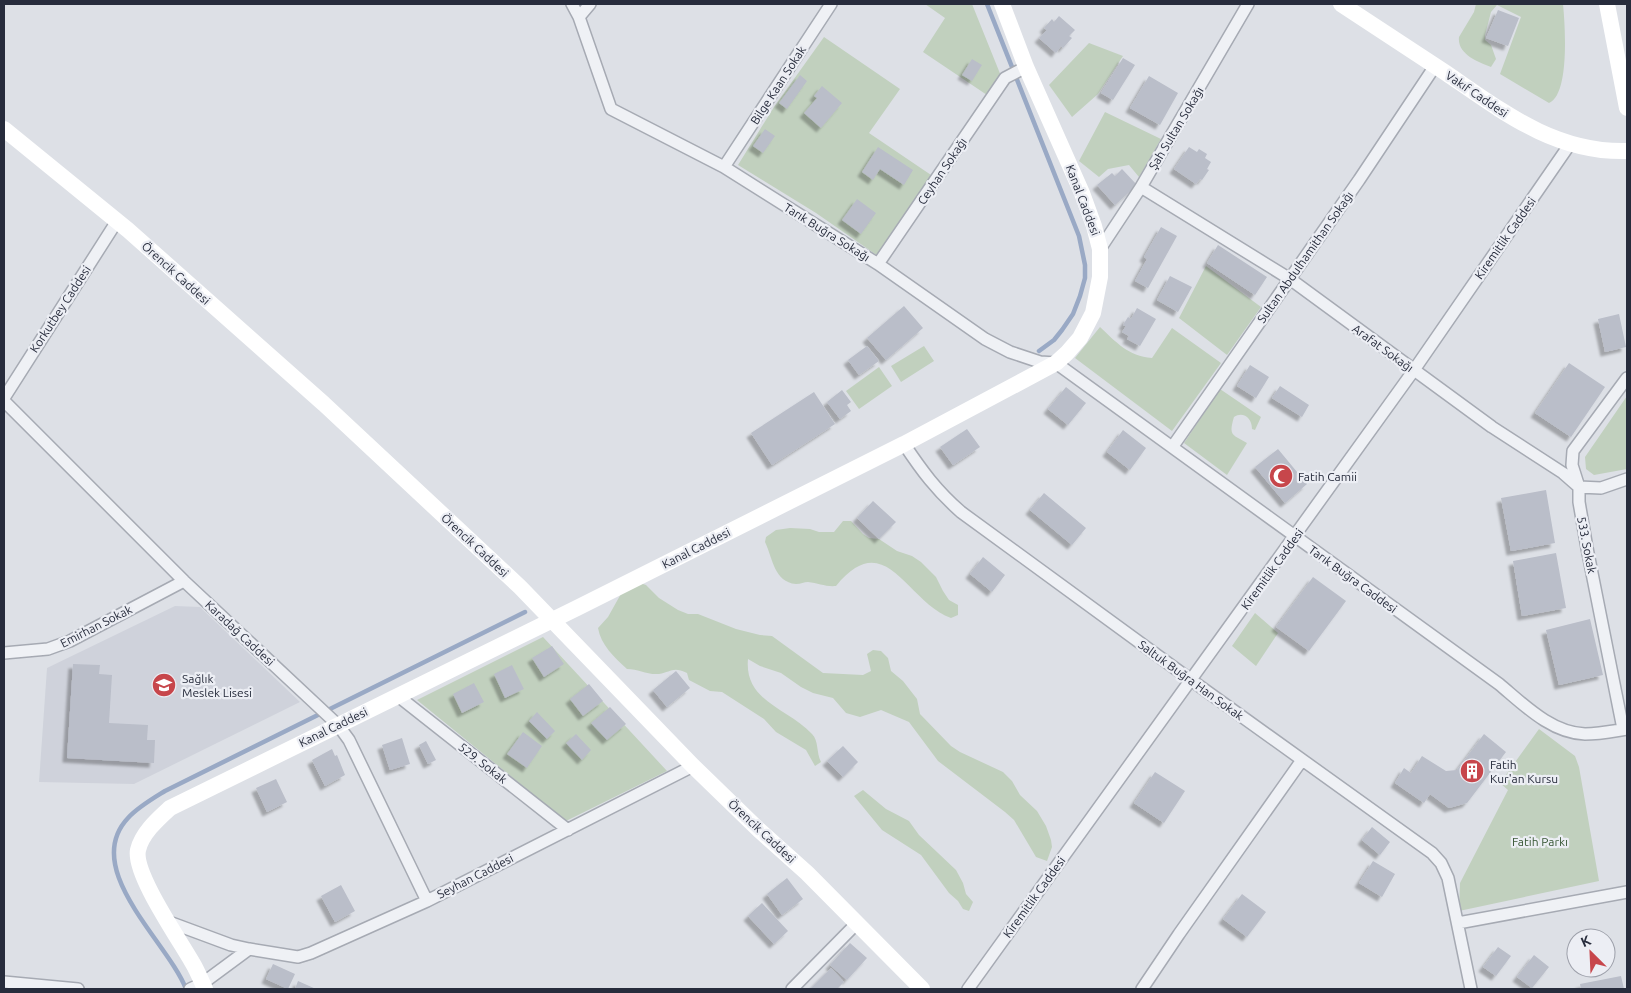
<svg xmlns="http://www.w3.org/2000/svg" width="1631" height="993" font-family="Ubuntu,sans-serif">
<defs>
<filter id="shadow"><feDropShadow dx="-4.5" dy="4.5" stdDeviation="1" flood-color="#0004"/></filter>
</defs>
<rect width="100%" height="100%" fill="#dde0e6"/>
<path fill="#cfd2db" d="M175 606 200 607 300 702 134 784 39 782 47 668Z"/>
<path fill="#c1d0be" d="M925 4H972L1001 76 987 95 923 52 945 18Z
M1476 4H1563C1565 24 1570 95 1549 103L1500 74 1521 17 1497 5 1491 12 1485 35V40L1491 45 1496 59 1491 67C1478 62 1457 54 1459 37L1474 12Z
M824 37 900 89 869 133 934 177 878 256 816 213 738 165 774 107Z
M1089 43 1123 56 1098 94 1072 117 1049 85Z
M1105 112 1161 139 1139 177 1129 165 1108 169 1099 177 1079 161Z
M1206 266 1261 307 1227 355 1179 318Z
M1100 327C1116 342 1128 356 1152 358L1172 328 1221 363 1172 431 1075 358Z
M924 346 934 361 901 382 891 366Z
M879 367 892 386 859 409 846 391Z
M1220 389 1261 417 1255 430 1252 429C1252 418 1243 411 1234 417 1228 437 1233 434 1247 443L1227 475 1184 443Z
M1627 396V469L1594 475 1586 469 1585 457Z
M843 521H851L863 534 869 538 879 539 897 551 912 556 921 562 936 577 943 591 949 600 958 605V615L951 618C906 602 886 525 836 586 826 587 818 583 808 582 804 582 801 584 796 584 774 582 773 559 765 542L766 537 776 530 790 528 810 529 819 532H834Z
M637 582 646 585 659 598 678 610 688 614H698L736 629 760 635 772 636 823 673 863 675 871 671 867 654 873 650 881 651 888 658 891 671 903 681 917 699 920 714 951 746 960 752 1003 772 1012 781 1020 795 1037 811 1046 826 1051 840 1052 847 1047 861 1036 857 1014 820 1005 812 938 761 909 722 881 710 860 717 846 713 833 698 813 693 801 687 781 673 760 666 748 659C744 702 788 708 812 734 819 741 816 752 821 762L815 766 806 750 776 732 764 719 722 692 710 691 689 680 687 673C673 666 671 672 659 674 647 675 638 669 627 669 614 657 601 645 598 628L608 617 622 592Z
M1255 613 1278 633 1256 666 1232 646Z
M543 637 667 771 566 821 417 700Z
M1539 729 1575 756 1579 767 1599 881 1459 911 1460 883 1508 790 1500 783Z
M863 790 886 809 909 821 919 835 956 870 963 883 966 894 973 902 969 911 963 909 958 901 949 893 921 855 882 830 854 796Z"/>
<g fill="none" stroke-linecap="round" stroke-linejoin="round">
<path stroke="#99a9c5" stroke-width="4.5" d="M987 4 1079 236 1085 265V278L1080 296 1073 314 1062 330 1054 340 1039 351
M186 989C168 942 80 869 128 818 138 807 152 799 165 791L525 612"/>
</g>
<path fill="#babec9" filter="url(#shadow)" d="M1498 10 1519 18 1508 46 1486 38Z
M1059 16 1075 30 1069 36 1072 38 1063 48 1061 46 1056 53 1039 38 1047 30 1044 28 1052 19 1054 22Z
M1123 58 1135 65 1113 100 1101 93Z
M972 59 982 65 972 81 962 75Z
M800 75 807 81 787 109 779 103Z
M1149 76 1178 93 1160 125 1130 108Z
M822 86 842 103 821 128 804 113 817 98 814 96Z
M765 129 775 136 763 153 753 146Z
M878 147 913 170 904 185 880 169 873 180 862 172Z
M1189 147 1197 152 1199 149 1207 154 1205 158 1211 162 1207 169 1209 170 1202 180 1200 179 1196 184 1174 169Z
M1122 169 1137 185 1115 205 1097 185 1112 173 1115 176Z
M857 199 876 213 861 234 842 220Z
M1161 227 1177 236 1148 288 1135 281 1147 259 1144 257Z
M1218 245 1267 277 1255 295 1207 263Z
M1170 276 1192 287 1178 312 1157 300Z
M904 306 923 328 886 360 867 338Z
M1137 308 1156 319 1140 346 1127 339 1129 336 1122 332 1126 326 1123 325 1128 317 1131 319Z
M1619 314 1626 347 1605 352 1598 319Z
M867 346 879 361 859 375 848 360Z
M1569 363 1605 387 1571 437 1535 413Z
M1250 365 1269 377 1256 398 1237 386Z
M1280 386 1309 405 1302 417 1272 398Z
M1066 387 1086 403 1068 425 1048 409Z
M842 390 851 402 847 405 851 411 840 419 827 402Z
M814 392 835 424 772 465 751 433Z
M967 429 980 447 953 465 940 447Z
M1123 430 1146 448 1130 470 1107 452Z
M1278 449 1307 484 1285 503 1255 467Z
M1546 490 1555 543 1511 551 1501 498Z
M1044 493 1086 528 1072 545 1030 510Z
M873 501 896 522 879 539 857 518Z
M1556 553 1566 608 1522 616 1513 561Z
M983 557 1005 575 992 592 970 574Z
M1313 577 1346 601 1309 651 1276 627Z
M1590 619 1603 675 1559 685 1546 630Z
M552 646 564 664 544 677 532 658Z
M73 664 100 665 99 674 112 675 109 723 148 725 147 740H155L154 763 67 758Z
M512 665 524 689 505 698 494 674Z
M676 671 690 688 667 707 653 690Z
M474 683 484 702 462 713 453 694Z
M589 684 603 701 583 716 570 699Z
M610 707 626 724 607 740 591 723Z
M537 712 555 731 547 739 529 721Z
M523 732 542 746 527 768 507 754Z
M576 734 591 750 582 760 566 743Z
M1484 734 1506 752 1467 803 1449 808 1430 794 1424 803 1395 783 1404 768 1411 773 1422 756 1446 771 1457 770Z
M402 738 410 764 390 770 382 745Z
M426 741 436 760 428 764 419 745Z
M843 746 858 762 843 777 827 761Z
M332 749 335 756 337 755 345 775 325 786 312 760Z
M1155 772 1185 791 1164 823 1134 803Z
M276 779 287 802 267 812 256 788Z
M1372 827 1390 842 1380 855 1362 840Z
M1373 861 1395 874 1382 897 1359 883Z
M787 878 803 899 782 915 767 894Z
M341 885 355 911 335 922 321 896Z
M1242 894 1266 912 1247 937 1223 919Z
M762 903 788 931 774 944 748 916Z
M850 943 867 958 847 980 830 965Z
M1498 947 1511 956 1496 976 1483 967Z
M1534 955 1549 967 1532 988 1517 977Z
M273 964 295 974 288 989 266 979Z
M831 968 844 982 837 989H810Z
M1621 976 1624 989H1581L1580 984Z
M298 981 316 989H295Z"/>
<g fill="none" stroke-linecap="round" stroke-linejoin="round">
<g stroke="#a6aab3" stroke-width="14">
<path id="street" d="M572 4 579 17 611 109 724 167 878 264 985 339 1010 352 1040 362 1056 363 1499 684C1523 704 1551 733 1585 734 1599 734 1614 731 1627 729
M579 17 590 4
M724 167 831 4
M1141 187 1290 279 1492 427 1563 473 1579 487 1601 488 1627 479
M1100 249 1141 187 1248 4
M878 264 1005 78 1026 67
M4 398 117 221
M4 401 184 581 338 725 349 740 427 901
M904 444C922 471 936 490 961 512L1191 680 1432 853 1441 863 1448 878 1471 989
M1173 446 1359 180 1435 66
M4 653 48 649 70 641 184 581
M398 696 568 830
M1623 729 1587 548 1579 502V487L1572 465 1573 451 1627 378
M169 922 231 945 249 949 298 957 311 953 427 901 693 766
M1458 923 1627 892
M4 982 78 989
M190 989 203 983 249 949
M792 989 857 923
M968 989 1414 370 1570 144
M1142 989 1179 934 1302 760"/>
</g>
<use href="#street" stroke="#eff1f5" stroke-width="11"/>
<path stroke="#fff" stroke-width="16" d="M1341 4C1376 27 1411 50 1446 73 1503 112 1555 153 1627 151
M1607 4 1627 108
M4 129 128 230 324 404 520 587 693 766 759 830 807 873 922 989
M205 989C201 980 197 970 192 962 179 939 133 873 138 850 142 833 158 819 170 808L577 608 904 444 1056 363 1067 353 1080 338 1093 313 1100 277V249L1094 226 1082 193 1026 67 1002 4"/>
</g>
<defs>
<g id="mosque-disc" transform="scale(1.25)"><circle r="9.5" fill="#c7464b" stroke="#eceef4"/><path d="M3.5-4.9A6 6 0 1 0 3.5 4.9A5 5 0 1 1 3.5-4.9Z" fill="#fff"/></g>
<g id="school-disc" transform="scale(1.25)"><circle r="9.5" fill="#c7464b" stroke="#eceef4"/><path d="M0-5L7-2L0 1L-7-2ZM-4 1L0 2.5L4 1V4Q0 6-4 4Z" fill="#fff"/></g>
<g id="building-disc" transform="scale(1.25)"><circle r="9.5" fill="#c7464b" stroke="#eceef4"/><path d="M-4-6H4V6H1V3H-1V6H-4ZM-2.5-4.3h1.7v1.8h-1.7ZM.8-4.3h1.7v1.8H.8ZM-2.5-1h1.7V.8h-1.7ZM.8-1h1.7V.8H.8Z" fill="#fff"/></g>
</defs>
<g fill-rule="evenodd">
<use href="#mosque-disc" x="1281" y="476"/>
<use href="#school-disc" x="164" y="685"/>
<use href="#building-disc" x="1472" y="771"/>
</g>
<g text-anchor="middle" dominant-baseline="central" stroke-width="4.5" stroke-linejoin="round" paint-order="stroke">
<g font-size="12" fill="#272c3c" stroke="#eceef4">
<text transform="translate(778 85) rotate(-57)">Bilge Kaan Sokak</text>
<text transform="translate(1477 94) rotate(34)">Vakıf Caddesi</text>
<text transform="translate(1176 128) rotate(-59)">Şah Sultan Sokağı</text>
<text transform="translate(942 171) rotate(-56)">Ceyhan Sokağı</text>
<text transform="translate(1083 200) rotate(69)">Kanal Caddesi</text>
<text transform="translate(827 232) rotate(32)">Tarık Buğra Sokağı</text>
<text transform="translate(1505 238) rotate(-55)">Kiremitlik Caddesi</text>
<text transform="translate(1305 257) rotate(-55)">Sultan Abdulhamithan Sokağı</text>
<text transform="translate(176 273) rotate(42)">Örencik Caddesi</text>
<text transform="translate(60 309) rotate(-57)">Korkutbey Caddesi</text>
<text transform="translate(1383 348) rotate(36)">Arafat Sokağı</text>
<text transform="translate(475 545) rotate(43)">Örencik Caddesi</text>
<text transform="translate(1587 545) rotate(79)">533. Sokak</text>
<text transform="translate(696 548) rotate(-27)">Kanal Caddesi</text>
<text transform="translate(1272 569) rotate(-54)">Kiremitlik Caddesi</text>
<text transform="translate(1353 579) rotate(36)">Tarık Buğra Caddesi</text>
<text transform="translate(96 626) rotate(-27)">Emirhan Sokak</text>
<text transform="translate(240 633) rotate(43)">Karadağ Caddesi</text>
<text transform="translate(1191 680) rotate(36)">Saltuk Buğra Han Sokak</text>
<text transform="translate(333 727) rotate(-26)">Kanal Caddesi</text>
<text transform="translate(483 763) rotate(38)">529. Sokak</text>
<text transform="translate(762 831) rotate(43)">Örencik Caddesi</text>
<text transform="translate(475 876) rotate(-27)">Seyhan Caddesi</text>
<text transform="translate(1034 897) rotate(-54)">Kiremitlik Caddesi</text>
</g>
<g font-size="12" fill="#272c3c" stroke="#eceef4" text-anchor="start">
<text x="1298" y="476">Fatih Camii</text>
<text x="182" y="678">Sağlık<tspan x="182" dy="14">Meslek Lisesi</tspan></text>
<text x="1490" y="764">Fatih<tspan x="1490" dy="14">Kur'an Kursu</tspan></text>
</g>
<g font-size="12" fill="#385735" stroke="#eceef4">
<text x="1540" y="841">Fatih Parkı</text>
</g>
</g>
<rect width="1631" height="993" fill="none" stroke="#272c3c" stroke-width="10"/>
<g transform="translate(1591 953) rotate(336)"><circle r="24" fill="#eceef4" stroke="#9da0aa"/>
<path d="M0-4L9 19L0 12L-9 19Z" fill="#c7464b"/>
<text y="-8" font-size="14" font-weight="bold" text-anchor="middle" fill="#272c3c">K</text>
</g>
</svg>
